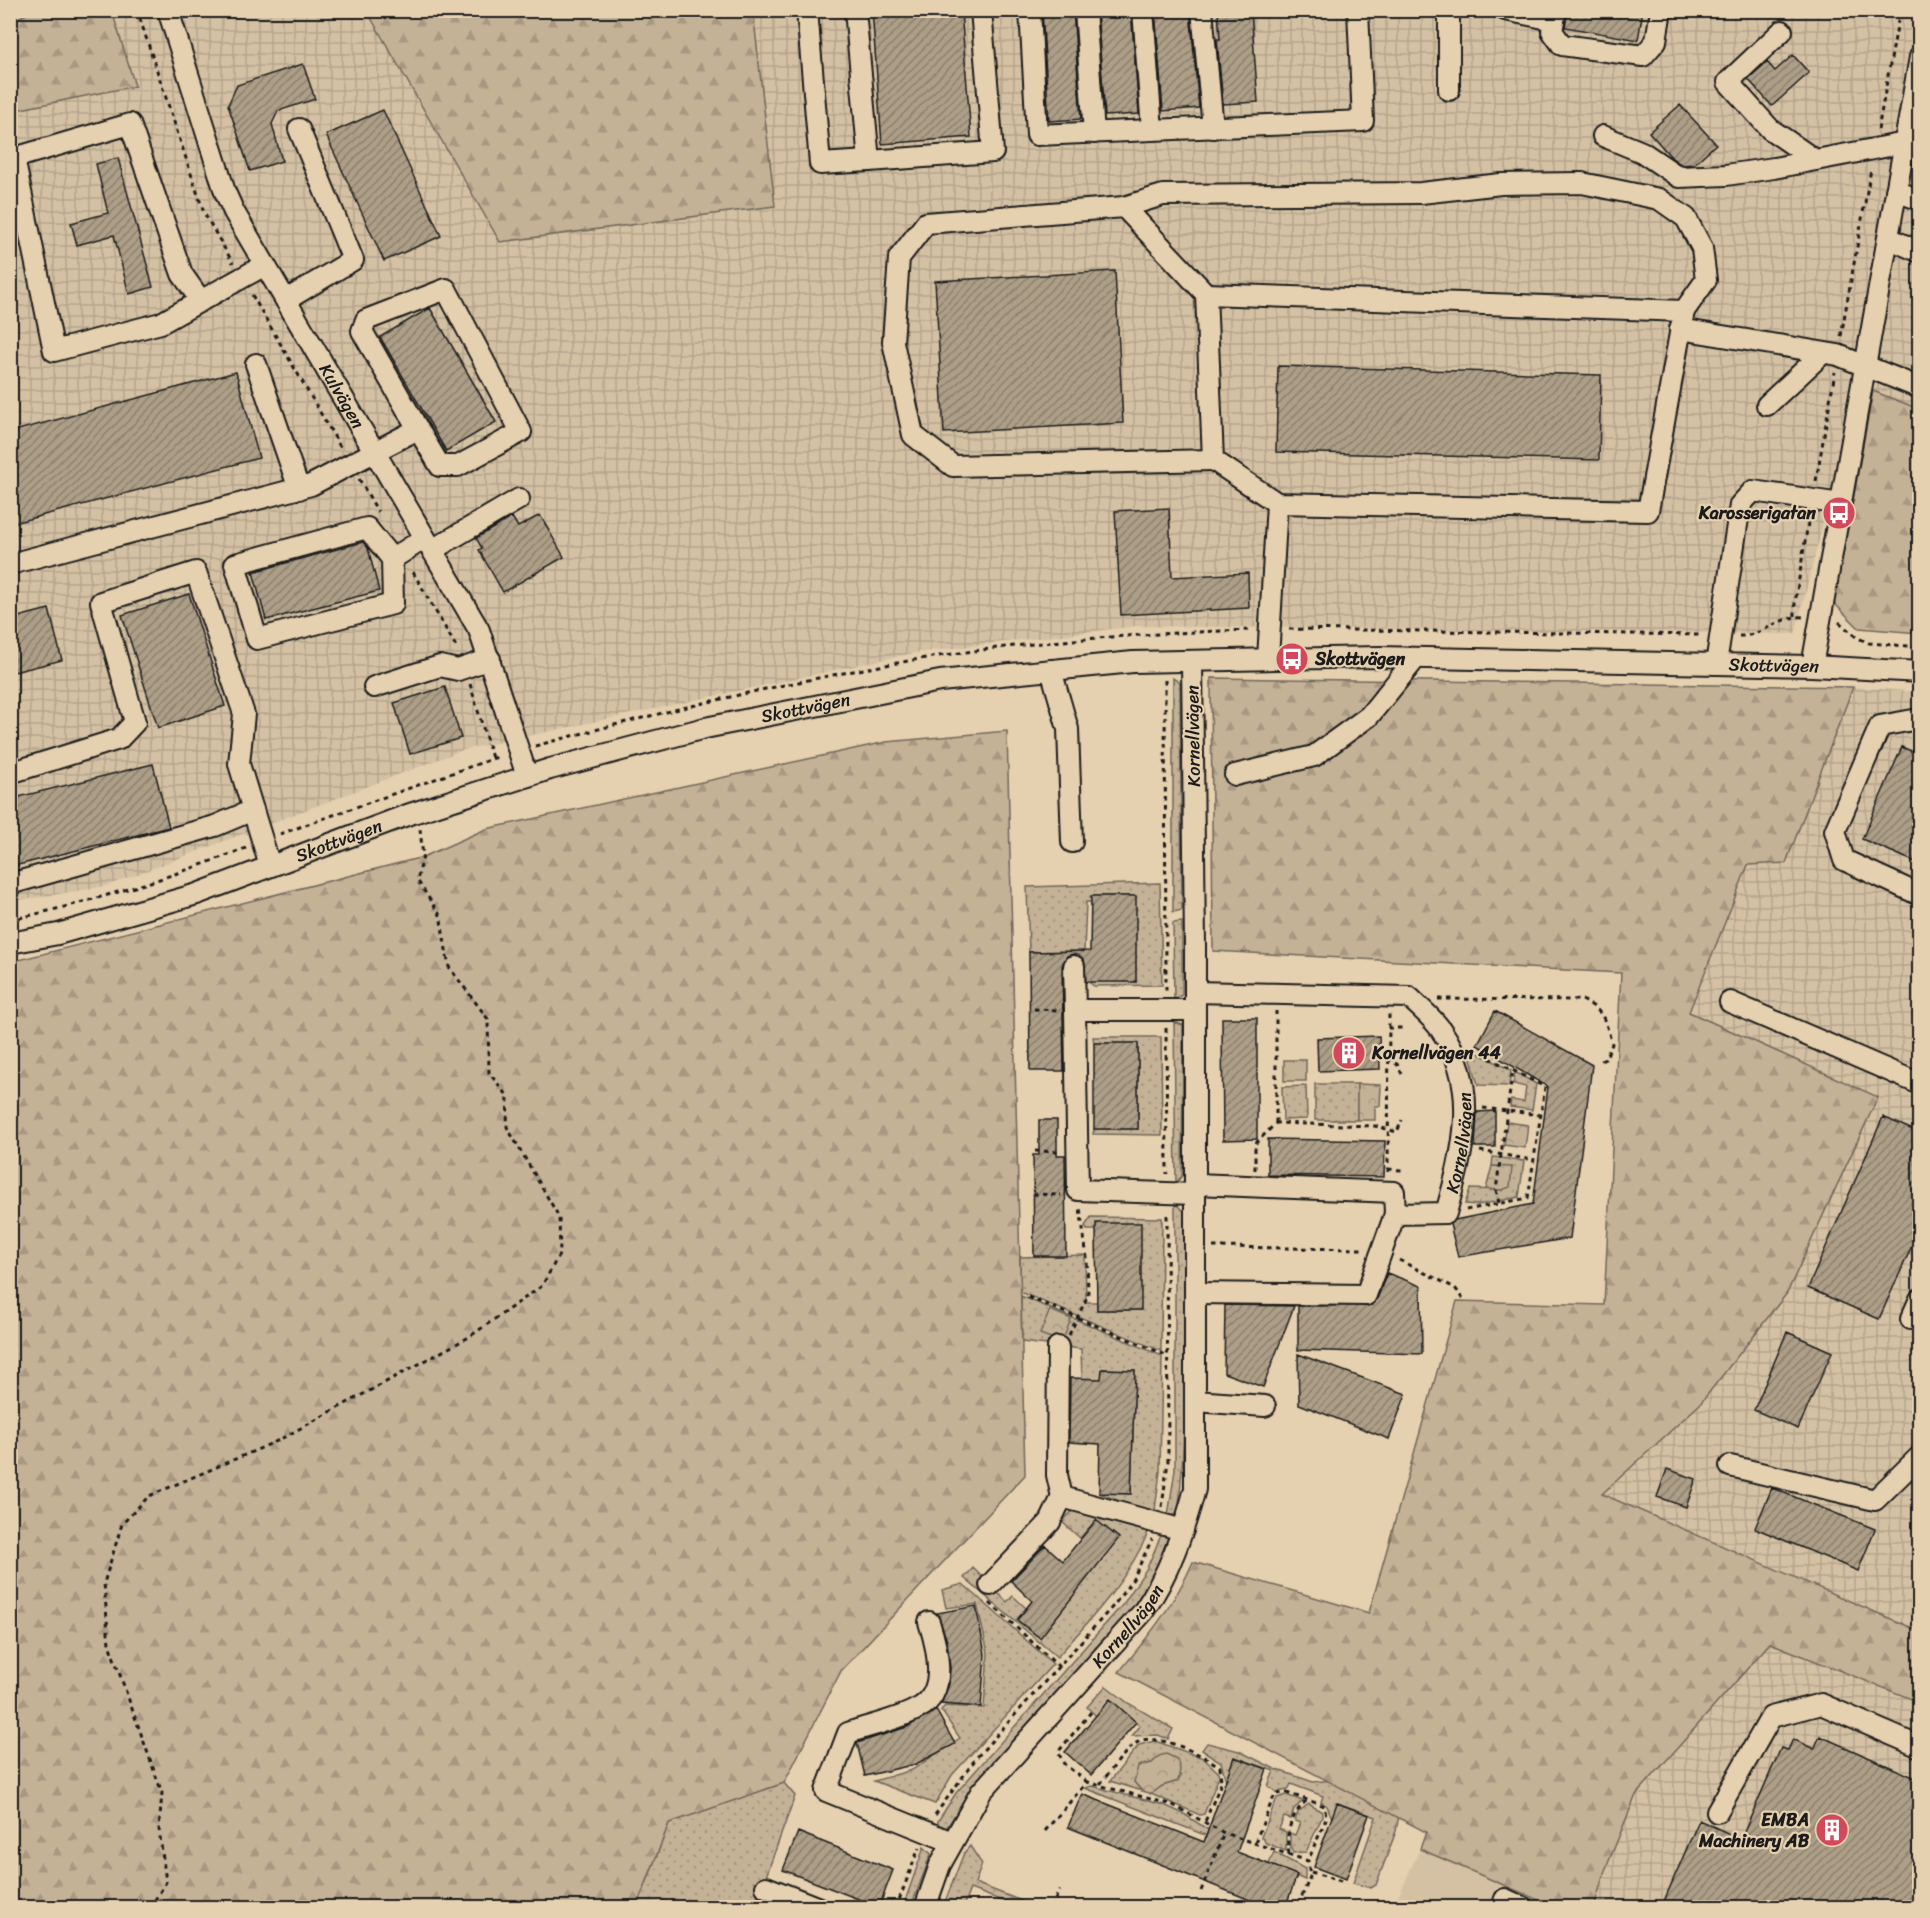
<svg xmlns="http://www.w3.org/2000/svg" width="1930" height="1918" font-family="Sriracha,sans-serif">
<defs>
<pattern id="industrial-grid" width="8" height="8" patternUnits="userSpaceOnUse" patternTransform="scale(1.5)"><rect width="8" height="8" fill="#d4c1a3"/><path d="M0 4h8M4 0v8" fill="none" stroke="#b5a58c"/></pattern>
<pattern id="grass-dots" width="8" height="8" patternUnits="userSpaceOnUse" patternTransform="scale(1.5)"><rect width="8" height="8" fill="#c4b297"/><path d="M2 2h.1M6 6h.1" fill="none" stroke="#a89882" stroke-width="1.8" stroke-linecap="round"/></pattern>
<pattern id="forest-firs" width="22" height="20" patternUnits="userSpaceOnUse" patternTransform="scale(1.5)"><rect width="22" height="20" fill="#c4b297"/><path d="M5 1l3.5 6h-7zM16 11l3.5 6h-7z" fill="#a89882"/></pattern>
<pattern id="park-crowns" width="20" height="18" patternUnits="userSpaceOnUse" patternTransform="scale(1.5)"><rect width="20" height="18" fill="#c4b297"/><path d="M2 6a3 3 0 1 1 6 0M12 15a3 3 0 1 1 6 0" fill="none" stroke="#a89882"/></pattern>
<pattern id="building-hatch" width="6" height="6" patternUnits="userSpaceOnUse" patternTransform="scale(1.5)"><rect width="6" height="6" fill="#ad9e87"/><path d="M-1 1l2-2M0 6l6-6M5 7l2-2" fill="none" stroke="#8c806e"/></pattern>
</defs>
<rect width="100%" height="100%" fill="#e5d0af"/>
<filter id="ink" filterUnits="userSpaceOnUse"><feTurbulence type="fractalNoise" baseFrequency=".0167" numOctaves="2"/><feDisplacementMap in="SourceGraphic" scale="12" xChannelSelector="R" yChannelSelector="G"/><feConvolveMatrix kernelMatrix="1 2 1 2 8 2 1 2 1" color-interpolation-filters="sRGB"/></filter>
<g filter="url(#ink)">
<path fill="#d4c1a3" d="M1420 1849 1557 1907 1393 1908Z"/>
<path fill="url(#industrial-grid)" d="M11 11H1919V409L1858 386 1795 634 1137 626 914 653 463 750 106 886 11 902Z
M1853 687 1919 692V1631L1602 1494 1700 1404 1787 1293 1878 1097 1689 1012 1748 865 1786 863Z
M1770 1643 1919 1702V1907L1594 1908 1604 1873 1636 1795Z"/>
<path fill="url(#grass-dots)" stroke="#70675a" stroke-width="1.5" d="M1173 678 1180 683 1182 910 1173 912Z
M1160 883 1162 985 1094 986 1086 980 1136 982 1135 896H1092L1091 902H1086L1084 951 1029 952 1027 887Z
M1182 922V995L1174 999 1173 923Z
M1174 1022 1183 1025 1182 1176 1176 1183Z
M1093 1037H1161L1162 1135 1093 1134 1094 1129H1138V1043H1094Z
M1474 1051 1511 1070 1509 1086 1478 1085 1470 1055Z
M1515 1072 1536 1084 1532 1110 1510 1107 1511 1100 1524 1102 1526 1087 1513 1084Z
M1315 1084H1357V1120H1315Z
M1306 1086 1307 1119 1283 1120 1282 1087Z
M1493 1157 1524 1161 1519 1197 1478 1205 1465 1204 1470 1189 1502 1190 1512 1168 1492 1166Z
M1175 1204 1184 1211C1184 1312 1189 1414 1178 1514L1168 1516 1175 1470Z
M1091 1217 1162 1218 1161 1351 1020 1292V1257L1085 1255 1086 1302H1097V1310H1140L1096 1230H1087L1085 1226Z
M1021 1296 1162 1356 1160 1471 1155 1510 1150 1513 1099 1493 1131 1494 1135 1370 1102 1369 1101 1402 1082 1379 1081 1349 1022 1342Z
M1076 1507 1149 1530C1129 1579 1092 1618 1057 1657L964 1578 973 1568 1007 1602 1013 1596 1026 1608 1017 1620 1096 1520 1080 1538 1062 1522Z
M1162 1533 1170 1537 1161 1563 1130 1611 981 1776 945 1830 938 1827V1821L956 1793 1124 1603 1147 1568Z
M963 1584 1053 1664 952 1775 935 1804 874 1781 912 1770 960 1738 941 1710 945 1706 984 1708 988 1653 977 1604 946 1608 942 1590Z
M1106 1686 1128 1703 1173 1729 1168 1739 1158 1735 1132 1736 1140 1726 1110 1700 1096 1716 1087 1707Z
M1155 1741 1203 1758 1218 1772 1219 1776 1204 1814 1200 1815 1151 1794 1162 1786 1178 1781 1181 1776 1159 1757 1152 1763 1145 1764 1134 1782 1142 1791 1110 1781 1139 1745Z
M1207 1743 1239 1751 1275 1769 1313 1782 1334 1780 1400 1810 1396 1831 1376 1885 1371 1888 1353 1883 1376 1817 1338 1803 1332 1818 1327 1806 1321 1802 1323 1796 1291 1784 1288 1790 1276 1792 1268 1786 1274 1771 1235 1757 1226 1781 1221 1762 1202 1750Z
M784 1783 795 1796 755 1907 637 1908 669 1823Z
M1092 1786 1164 1805 1184 1814 1219 1837H1210L1085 1788Z
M1286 1795 1303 1801 1294 1809 1291 1819 1284 1817 1279 1829 1286 1832V1851L1266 1843 1261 1837 1277 1798Z
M1309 1804 1322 1812V1817L1306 1852 1293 1853 1290 1845V1833L1295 1835 1300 1823 1295 1821 1298 1812Z
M970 1846 982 1864 975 1883 1037 1907H1019L970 1889 963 1907H943L964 1853Z
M924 1847 931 1854 911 1907H903Z
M1274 1852 1305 1869V1880L1269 1864Z"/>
<path fill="url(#forest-firs)" stroke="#70675a" stroke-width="1.5" d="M36 10 112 11 135 86 11 111V21Z
M367 11H753L775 206 500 242Z
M1873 391 1919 409V633L1859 628 1834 603Z
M1211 678 1853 687 1786 863 1748 865 1689 1012 1878 1097 1787 1293 1700 1404 1602 1494 1919 1631V1702L1770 1643 1636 1795 1604 1873 1594 1907 1557 1908 1420 1849 1426 1832 1119 1672C1148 1637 1175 1604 1193 1562L1369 1613 1457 1301 1604 1305 1621 973 1213 951Z
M1007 731 1025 1475 841 1671 784 1783 669 1823 637 1907H11V962L423 857 486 829 886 742Z"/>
<path fill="url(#park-crowns)" stroke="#70675a" stroke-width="1.5" d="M1284 1060H1306V1081H1284Z
M1357 1084 1381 1085 1380 1106H1375V1120H1357Z
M1507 1122 1528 1125 1525 1148 1504 1145Z
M1492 1166 1512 1167 1510 1187 1502 1190 1486 1189Z
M1050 1310 1071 1319 1062 1342 1040 1334Z
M1166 1754 1177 1759 1180 1769 1178 1781 1162 1786 1151 1794 1142 1791 1134 1782 1138 1766 1152 1763 1159 1756Z"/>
<path fill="url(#building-hatch)" stroke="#1c1c1c" stroke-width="1.5" d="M872 10H961L971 137 882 144Z
M1042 10H1073L1081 119 1049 121Z
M1097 10H1131L1139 114 1105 116Z
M1155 10H1190L1199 108 1163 111Z
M1218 10H1251L1258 102 1223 104 1217 39H1220Z
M1568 10H1643L1638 40 1565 27Z
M1793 55 1809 73 1772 106 1748 79 1767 62 1775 71Z
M303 64 315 99 278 111 272 124 282 161 250 171 228 105 237 85Z
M1680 105 1716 144 1694 164 1682 165 1672 158 1649 132Z
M383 110 441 236 384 261 326 135Z
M118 158 153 287 129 294 114 235 77 245 71 223 108 213 96 164Z
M1115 271 1123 423 944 433 935 281Z
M430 308 496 422 446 451 380 337Z
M1278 366 1601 375 1599 460 1276 452Z
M236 372 259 458 10 524V432Z
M1169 508 1172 577 1248 573 1249 608 1121 615 1115 511Z
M540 515 564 557 503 592 479 550 482 548 476 538 512 517 518 527Z
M363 542 368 548 379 591 266 620 253 572Z
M189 594 225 706 158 728 122 615Z
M49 609 62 660 10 673V619Z
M445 687 461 738 410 754 394 703Z
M1902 747 1920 755V864L1862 839Z
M153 764 169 827 10 867V799Z
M1091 896H1136V982H1086L1084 959 1074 954 1067 956 1062 966 1064 1071H1030L1029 952 1090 951Z
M1495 1011 1592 1065 1570 1238 1458 1257 1450 1224 1455 1220 1533 1204 1548 1087 1477 1045Z
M1222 1018H1257V1139L1223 1140Z
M1379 1036 1380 1069 1318 1071 1317 1038Z
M1094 1043H1138V1129H1094Z
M1495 1111V1147H1475L1477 1112Z
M1883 1117 1920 1133V1228L1879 1319 1808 1288Z
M1039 1120H1057V1155H1065L1066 1256H1034L1033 1155H1039Z
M1268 1139 1385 1141 1384 1177 1268 1175Z
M1096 1223H1141V1310H1097Z
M1387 1273 1421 1286 1422 1354 1298 1350V1306L1372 1305 1377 1299Z
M1225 1305 1294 1306 1263 1387 1224 1373Z
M1787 1332 1832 1352 1798 1429 1754 1410Z
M1298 1354 1406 1394 1389 1439 1299 1404Z
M1102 1369 1135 1370 1131 1494 1099 1493 1100 1444 1069 1442 1070 1378 1101 1379Z
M1667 1469 1696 1479 1686 1507 1657 1497Z
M1772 1488 1875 1529 1858 1571 1755 1528Z
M1096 1520 1119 1538 1040 1638 1017 1620 1032 1601 1011 1581 1045 1545 1063 1561Z
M976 1606 985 1654 981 1707 941 1704 949 1684 950 1668 947 1641 937 1613Z
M1110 1699 1136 1722 1091 1775 1065 1752Z
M936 1710 955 1744 916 1764 865 1776 857 1743 907 1727Z
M1820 1736 1920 1780V1908H1661L1699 1820 1741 1839 1781 1748 1788 1750 1793 1739 1814 1749Z
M1234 1757 1267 1769 1237 1852 1297 1875 1285 1908H1270L1068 1827 1082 1794 1204 1842Z
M1337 1803 1369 1815 1346 1879 1314 1867Z
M798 1832 893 1870 879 1907 783 1870Z"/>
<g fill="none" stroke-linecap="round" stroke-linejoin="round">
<g stroke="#1c1c1c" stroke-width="24">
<g id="minor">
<path id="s1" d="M168 10 225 192 234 212 479 630 527 776"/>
<path d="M807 10 820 164 869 161"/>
<path d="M855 10 869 161 993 152 981 10"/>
<path d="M1030 10 1037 135 1363 121 1358 10"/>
<path d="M1085 10 1094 133"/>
<path d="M1143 10 1152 130"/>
<path d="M1202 10 1213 128"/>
<path d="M1505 10 1554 20"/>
<path d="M1556 10 1552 31 1562 45 1643 56 1656 41 1661 10"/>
<path d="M1782 31 1728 82 1770 129 1815 160"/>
<path d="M1449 90V10"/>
<path d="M1603 136 1642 152 1679 177 1726 175 1774 168 1905 143"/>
<path d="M1896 191 1920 200"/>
<path d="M1124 207 1163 195 1421 193 1501 184 1582 183 1659 199 1686 218 1702 248 1706 280 1684 311"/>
<path d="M1888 238 1920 252"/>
<path d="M1206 294 1684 311 1648 511 1277 503 1213 460Z"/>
<path d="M1206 294 1124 207 926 223 899 258 893 342 913 435 953 466 1213 460"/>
<path d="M286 300 353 260 299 129"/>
<path d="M201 301 182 274 130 124 14 158 54 351 161 323 265 265"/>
<path d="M1680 329 1838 355 1920 388"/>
<path d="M256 364 299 489"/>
<path d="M1767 405 1823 353"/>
<path d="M432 550 519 499"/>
<path d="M392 559 367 528 235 564 257 639 393 604 392 559 425 538"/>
<path d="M10 564 311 485 418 429 440 466H458L521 432 446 289 366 320 362 331 418 429"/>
<path d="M1268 659 1277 503"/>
<path d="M1716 664 1740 505 1753 491 1841 504"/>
<path d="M1812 666 1920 57"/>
<path d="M1051 670 1068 729 1072 842"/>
<path d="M374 687 440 666 458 670 490 659"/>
<path d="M1920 723 1913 720 1880 726 1835 831 1844 860 1920 895"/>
<path d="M10 773 119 739 135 722 101 602 196 572 244 714 239 764 270 866"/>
<path d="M1235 775 1314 756 1369 716 1416 658"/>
<path d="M10 884 215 826 253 810"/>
<path id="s2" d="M10 943 58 934 197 894 407 815 550 769 705 728 940 681 1133 662 1379 657 1812 666 1920 672"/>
<path d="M1074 966 1075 1010"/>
<path d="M1730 1002 1920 1084"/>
<path d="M1195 1184 1394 1192 1395 1214"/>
<path d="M1195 1194 1078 1190 1075 1010H1195"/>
<path id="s3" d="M1195 1293 1366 1295 1395 1214 1446 1213C1463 1152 1481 1087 1441 1030 1433 1018 1419 1007 1409 997L1195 992"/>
<path d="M1911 1319 1920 1299"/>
<path d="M1058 1347 1057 1475 1062 1497"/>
<path d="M1195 1401 1265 1406"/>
<path d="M1730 1466 1875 1500 1920 1456"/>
<path d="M990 1585 1050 1522 1062 1497 1183 1530"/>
<path d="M929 1622C937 1647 949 1692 919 1708 898 1720 870 1725 848 1733L826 1791 952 1842"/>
<path d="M1717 1812 1771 1717 1821 1704 1920 1747"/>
<path d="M766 1887 819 1908"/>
<path id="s4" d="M925 1908 940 1865 981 1792 1143 1612C1169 1574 1183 1533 1195 1489V946L1192 661"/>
<path d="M1502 1908 1505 1899 1524 1908"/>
</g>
</g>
<path stroke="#1c1c1c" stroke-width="3" stroke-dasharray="4.5 4.5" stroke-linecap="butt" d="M137 10 204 213 233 263
M1878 130 1900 10
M252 295 342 450
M1841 336 1871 169
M359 479 378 512
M1816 481 1835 372
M413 572 458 650
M1795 616V603L1809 517
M1839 622 1856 637 1869 643 1920 647
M1289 629 1702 635
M1739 636C1763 637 1779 615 1803 617
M1165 680 1166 991
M470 684 492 758
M535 746C664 711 794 680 926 658 1033 641 1144 633 1252 630
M280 834 500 756
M10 920C91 902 169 878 246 848
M1438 999 1582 1000C1605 1011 1605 1021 1612 1044L1605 1059 1598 1063
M1034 1009 1058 1010
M1166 1028 1167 1174
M1388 1028H1404
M1387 1059 1397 1064 1402 1074
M1483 1108 1541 1115
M1276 1123V1011
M1035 1151 1060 1152
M1480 1151 1534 1160
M1388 1169 1402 1170
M1255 1170V1144L1276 1123 1375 1126 1397 1132 1402 1120
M1388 1172 1389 1014
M1033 1194 1061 1195
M1499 1203 1496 1190 1513 1069
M1466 1210 1528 1198 1545 1087 1470 1048
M1213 1247 1363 1249
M1399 1260 1455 1288 1463 1298
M1028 1297 1168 1356
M1069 1335 1088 1295 1087 1258 1080 1208
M1162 1507 1168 1461 1167 1211
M990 1603 1059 1667
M1087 1782 1064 1764 1058 1752 1091 1712
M1100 1784C1111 1771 1124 1751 1138 1742 1154 1731 1206 1756 1220 1767L1221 1783 1204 1824
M935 1815 977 1757 1114 1605 1133 1579 1152 1539
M1045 1831 1087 1782 1173 1805 1224 1833 1308 1861 1310 1877 1297 1908
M1255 1842 1275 1794 1287 1793 1325 1806 1326 1819 1308 1861
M1289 1854C1285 1832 1291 1815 1307 1800
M1311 1872 1344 1882
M1201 1891 1224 1833
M150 1908 166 1882 159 1829 162 1793 109 1644 104 1583 122 1524 149 1496 275 1442 469 1337 542 1286 560 1253 559 1217 507 1127 508 1096 489 1073 488 1019 449 967 440 915 417 880 423 857 420 829
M896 1908 919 1848
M1052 1908 1059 1890"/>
<use href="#minor" stroke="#e5d0af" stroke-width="20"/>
</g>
</g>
<defs>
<g id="bus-disc" transform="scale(1.725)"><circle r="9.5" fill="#d1495b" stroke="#e5d0af"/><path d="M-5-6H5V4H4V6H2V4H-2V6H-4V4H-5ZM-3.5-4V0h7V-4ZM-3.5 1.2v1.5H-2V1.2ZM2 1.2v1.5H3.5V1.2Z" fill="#fff"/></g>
<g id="building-disc" transform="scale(1.725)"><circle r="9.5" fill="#d1495b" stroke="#e5d0af"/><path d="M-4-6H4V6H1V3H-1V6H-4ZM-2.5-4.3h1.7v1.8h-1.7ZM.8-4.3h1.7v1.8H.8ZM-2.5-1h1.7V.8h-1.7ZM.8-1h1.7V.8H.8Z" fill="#fff"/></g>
</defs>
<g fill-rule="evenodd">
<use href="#bus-disc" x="1839" y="513"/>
<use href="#bus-disc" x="1292" y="659"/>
<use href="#building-disc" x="1349" y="1053"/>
<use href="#building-disc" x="1832" y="1830"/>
</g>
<g text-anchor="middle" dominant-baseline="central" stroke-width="4.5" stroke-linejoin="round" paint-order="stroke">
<g font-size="18" fill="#1c1c1c" stroke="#e5d0af">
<text stroke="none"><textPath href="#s1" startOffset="426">Kulvägen</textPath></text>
<text stroke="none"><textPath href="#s2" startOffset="1803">Skottvägen</textPath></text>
<text stroke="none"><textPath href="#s2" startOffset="831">Skottvägen</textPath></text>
<text transform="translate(1193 736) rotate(-91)">Kornellvägen</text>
<text stroke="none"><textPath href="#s2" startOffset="345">Skottvägen</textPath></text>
<text stroke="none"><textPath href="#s3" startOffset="380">Kornellvägen</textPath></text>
<text stroke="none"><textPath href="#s4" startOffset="351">Kornellvägen</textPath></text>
</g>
<g font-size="18" font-weight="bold" fill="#1c1c1c" stroke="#e5d0af" text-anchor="end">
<text x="1816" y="513">Karosserigatan</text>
<text x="1315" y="659" text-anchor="start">Skottvägen</text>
<text x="1372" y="1053" text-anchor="start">Kornellvägen 44</text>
<text x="1809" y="1820">EMBA<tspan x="1809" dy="21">Machinery AB</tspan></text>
</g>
</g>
<rect width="1930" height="1918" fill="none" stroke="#e5d0af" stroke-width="36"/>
<rect x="18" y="18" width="1894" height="1882" fill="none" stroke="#1c1c1c" stroke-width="2" filter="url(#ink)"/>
</svg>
